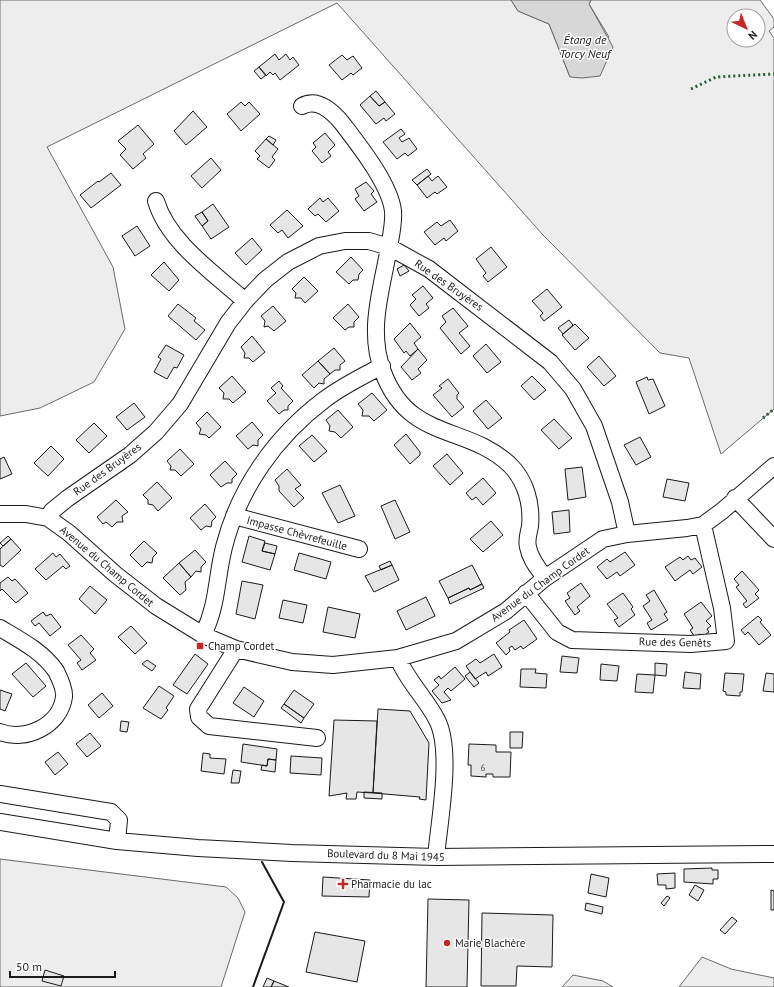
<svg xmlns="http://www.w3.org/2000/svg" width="774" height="987" font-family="'PT Sans',sans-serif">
<rect width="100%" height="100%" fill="#fff"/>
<path fill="#ededed" stroke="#6a6a6a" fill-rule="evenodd" d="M0 0H511L518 11 549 24 570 77 609 37 589 4 591 0H760L774 19V27L769 31 774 38V409L721 454 689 358 660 353 543 235 337 3 47 147 113 267 125 329 94 382 40 408 0 416ZM734 16H758V40H734Z
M0 859 226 887 238 898 245 912 221 987H0Z
M702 957 731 969 774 978V987H679Z
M573 975 603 981 613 987H562Z"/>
<path fill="#d7d7d7" stroke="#6a6a6a" d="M511 0H591L589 4 613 47 600 76 582 78 570 77 549 24 518 11Z"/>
<path fill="#e6e6e6" stroke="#1a1a1a" d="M275 54 279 60 286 54 290 60 293 57 299 65 280 80 275 73 273 75 270 72 266 76 259 67Z
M342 55 347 60 353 56 362 68 353 75 351 73 342 80 329 65Z
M259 67 266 75 261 79 254 71Z
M376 91 385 102 379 106 370 96Z
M370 96 379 106 385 102 395 114 386 121 384 118 376 124 360 105Z
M241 102 245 106 249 102 260 114 241 131 227 114Z
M193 111 207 127 186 145 174 131Z
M138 125 154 144 143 154 146 158 133 169 120 155 126 149 118 141Z
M401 129 405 134 399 138 402 142 409 138 417 149 408 156 405 153 397 159 383 142Z
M325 133 335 145 328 152 331 156 322 163 312 151 316 147 313 143Z
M269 136 276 140 273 145 266 139Z
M266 139 278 149 272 157 275 160 269 168 257 159 260 156 255 151Z
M211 158 221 170 202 188 191 176Z
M427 169 431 174 417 185 412 180Z
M111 173 121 185 91 208 80 195 98 181 99 182Z
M428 176 432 181 438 176 447 187 437 194 435 192 427 198 417 185Z
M366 182 374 191 371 194 377 202 364 211 355 199 359 196 355 189Z
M320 198 323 202 328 198 339 211 326 222 318 214 315 216 308 209Z
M213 204 229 227 211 239 202 226 208 221 202 212Z
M287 210 303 226 288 238 282 230 278 233 270 225Z
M202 212 208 221 202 226 195 216Z
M450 220 458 231 446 241 444 238 435 245 424 232 437 222 441 226Z
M137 226 150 246 135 256 122 236Z
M252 238 262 250 246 265 235 253Z
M491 247 507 267 488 282 483 276 486 273 476 259Z
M351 257 363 270 359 274 358 280H353L349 284 336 272Z
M164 262 179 280 169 291 151 275Z
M404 265 409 271 400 276 397 269Z
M304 277 318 291 305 303 301 298H295L296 293 292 289Z
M423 286 433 298 426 304 429 308 419 316 410 305 416 299 412 295Z
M547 289 562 307 544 321 540 316 543 313 532 301Z
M178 304 196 318 194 321 205 330 196 340 168 316Z
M348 304 359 317 354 322V327H349L345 330 333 318Z
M273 306 286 321 274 331 268 326 264 327 265 321 261 316Z
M453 308 468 326 459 333 470 346 461 354 440 328 446 322 442 316Z
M569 320 573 325 563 334 558 328Z
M410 323 421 337 414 343 418 349 410 356 406 351 404 353 394 339Z
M575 324 589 338 575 350 562 335Z
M252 336 265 352 253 362 249 358H244L245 353 241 347Z
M486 344 501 362 487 373 473 356Z
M166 345 184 355 177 368 174 367 167 379 154 372 161 359 158 357Z
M334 348 345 361 340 365V370H335L330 374 318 361Z
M418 349 427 360 418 369 421 373 412 380 401 367Z
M599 356 616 376 604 386 587 367Z
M318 361 330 374 324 379V384L319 383 314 388 302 375Z
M232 376 246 392 233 403 229 399H223L224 393 219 388Z
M532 376 546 390 534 400 521 386Z
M647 377 648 380 653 379 665 406 649 414 636 382Z
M448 379 459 393 457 395V399L464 407 452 417 433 395 442 388 439 386Z
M279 381 283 386 281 388 293 401 288 406V410H284L279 414 267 401 276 393 271 388Z
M372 393 387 410 374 421 369 416H362L363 410 358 404Z
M486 400 502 418 488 429 473 411Z
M134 403 145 417 127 430 116 417Z
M338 410 353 427 341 438 335 432 329 431 330 426 326 420Z
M207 412 221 427 209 438 206 435 199 434 201 429 196 423Z
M554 419 572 438 559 449 541 430Z
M252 422 263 435 258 440V446L253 445 248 449 236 436Z
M94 423 107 436 89 453 76 440Z
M406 434 420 452V455L410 464 394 445Z
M312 435 327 451 314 462 299 446Z
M640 437 651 457 636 465 624 445Z
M51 446 64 459 48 476 34 463Z
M180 449 194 464 181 476 175 470H170L171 466 167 461Z
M447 454 463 473 450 485 433 466Z
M4 457 12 474 0 479V459Z
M225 461 237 474 232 479V483H227L221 487 210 475Z
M582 467 586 497 568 500 565 469Z
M287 469 301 485 295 489 304 498 294 507 279 491V486L275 480Z
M483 478 496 493 483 505 476 497 472 500 466 493Z
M667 479 689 483 685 501 663 497Z
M157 482 172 498 158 511 153 505 148 504V500L143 495Z
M340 485 355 516 338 523 322 493Z
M116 500 128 512 122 516 123 522H117L112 527 106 522 103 524 97 517Z
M395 500 410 532 395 539 381 506Z
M205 504 216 517 212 521 211 527 206 526 201 530 190 518Z
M569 510 570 532 554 534 552 512Z
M491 521 503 535 483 552 470 539Z
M8 536 11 539 3 546 0 543Z
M249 536 265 541 262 551 275 554 270 570 242 562Z
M11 539 21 550 3 567 0 565V549Z
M144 541 157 553 153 557 152 563 147 562 142 567 130 555Z
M265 543 277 546 275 554 262 551Z
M195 550 206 562 201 567V572L196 571 191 577 179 563Z
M625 552 635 565 620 576 617 572 607 579 597 567 607 559 610 562Z
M53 553 56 557 60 554 70 566 66 569 63 566 46 580 35 569Z
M299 553 331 562 326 579 294 570Z
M688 556 691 560 695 558 702 567 693 574 690 570 675 581 665 567 680 557 683 560Z
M390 561 392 565 381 570 379 566Z
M179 563 191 577 185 582 186 590 180 595 163 578Z
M392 565 399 580 374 592 365 576Z
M472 565 482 584 470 590 469 588 448 598 439 581Z
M742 571 759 590 755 594 759 598 746 608 743 604 747 601 736 587 739 585 734 579Z
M8 577 12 581 15 579 28 593 16 603 2 589 0 591V583Z
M242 581 263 585 255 619 236 614Z
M581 583 590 596 577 607 580 611 575 615 565 601 570 598 567 593Z
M482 584 484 588 450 604 448 598 469 588 470 590Z
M90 586 107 600 95 614 79 599Z
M654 590 667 612 664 614 668 620 651 630 647 623 652 620 643 606 650 601 646 595Z
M623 593 633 607 631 609 635 615 619 627 614 620 618 618 607 604Z
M426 597 435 616 406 630 397 611Z
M283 600 307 605 303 623 279 618Z
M701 602 712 616 706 621 711 626 707 629 709 632 702 637 700 634 695 637 690 630 693 628 684 614Z
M328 607 360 614 355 638 323 632Z
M43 612 46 616 51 614 61 627 50 636 39 623 35 626 31 621Z
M758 616 762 620 760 622 771 635 759 645 748 632 745 635 741 630Z
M524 620 537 639 523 649 521 646 515 650 512 646 509 648 510 651 506 655 496 643 510 632 509 630Z
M131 626 147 643 135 654 118 637Z
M81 635 94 649 90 653 96 660 82 670 77 663 81 660 68 645Z
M195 654 208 664 187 694 173 685Z
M494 654 502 667 488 676 486 672 475 679 466 666 476 659 480 663Z
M562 656 579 658 577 673 560 672Z
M147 660 156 666 152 671 142 664Z
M26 663 46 686 33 697 12 674Z
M655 663 667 664 666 676 655 675Z
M601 664 619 666 617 681 600 680Z
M455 667 465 679 451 691 448 688 444 692 451 700 442 703 432 691 439 685 434 680 439 676 441 679Z
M521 669H536L535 673 547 674 546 688 520 687Z
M470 672 479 683 474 687 465 676Z
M685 672 701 674 700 689 683 688Z
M725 673 744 674 742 692H740V696L726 695V692L723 691Z
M766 673 774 674V692L763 691Z
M637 674 655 675 653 693 635 692Z
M159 686 174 696 166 708 168 710 161 719 143 708Z
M244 687 264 701 254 717 233 703Z
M0 690 12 694 5 711 0 709Z
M294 690 314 704 304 718 284 704Z
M102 693 113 706 99 718 88 705Z
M284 704 304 718 301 723 281 708Z
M378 709 410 711 429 743 426 800 419 799 420 797 373 793Z
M334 720 377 721 373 793 357 792 356 799H346L347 793 329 796Z
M121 721 129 722 127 732 120 731Z
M510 732H523L522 748H510Z
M90 733 101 746 87 757 76 744Z
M243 744 277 749 276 760 268 759 267 766 241 762Z
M469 744 496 745V752H511L510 777H493V774H486V777L471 776V765H468Z
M58 752 68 764 55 775 45 762Z
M203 753 210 754V758L226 759 224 774 201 771Z
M291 756 322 758 321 775 290 773Z
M268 759 276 760 275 772 261 770 262 765 267 766Z
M233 770 241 771 239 783H231Z
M364 792 382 793V799L364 798Z
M712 868V870H718V879H713V884L684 882V869Z
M675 873V888L666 889V885H658L657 874Z
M591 874 609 878 606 897 588 893Z
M323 877 370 880 369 897 322 896Z
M695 885 704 890 698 901 689 895Z
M771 890 774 891V910H771Z
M667 896 670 898 664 906 661 903Z
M428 899 469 900 467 987H426Z
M586 903 603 907 602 914 585 910Z
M482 913 553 915 552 967 517 966 516 986H481Z
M732 917 737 921 725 934 720 930Z
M315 932 365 941 357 982 306 972Z
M45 970 64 976 61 986 42 981Z
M267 978 274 981 271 987H263Z
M274 981 289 987H271Z"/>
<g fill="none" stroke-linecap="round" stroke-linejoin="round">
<g stroke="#1a1a1a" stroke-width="18">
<path id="minor" d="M302 106C317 98 332 111 342 123 358 144 390 184 393 211 394 223 391 236 389 247 382 289 367 330 383 372 409 442 467 424 510 465 526 481 532 504 530 526 529 533 526 539 528 547 530 559 538 568 545 578
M156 201C168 242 214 273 245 301
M735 498 774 539
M0 514H26L48 518 69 533 115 574 156 606 203 635 236 649 292 662 333 665 398 658 456 641 506 611 545 578 603 539 627 534 687 528 703 525 722 511 774 466
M234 516 359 549
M48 518 52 511 68 498 130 455 156 432 180 404 228 323 245 301 265 280 288 262 319 246 345 241H369L389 247 429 269 550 362 573 389 594 426 620 502 627 534
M526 593 557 632 572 640 691 644 726 641 722 608 703 525
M0 628C20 640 42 651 56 671 59 677 65 689 64 697 60 726 25 742 0 732
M203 635C218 604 216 579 224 547 239 488 276 436 324 400 342 386 363 376 382 366
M236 649 198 709 199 717 209 726 317 738
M398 658C407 681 426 698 437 720 453 751 439 822 436 857
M0 794 111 812 119 820 117 841
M0 822 117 841 198 848 292 853 436 857 774 854"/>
</g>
<use href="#minor" stroke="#fff" stroke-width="16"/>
<path stroke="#2b5a34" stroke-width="3" stroke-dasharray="2 3" stroke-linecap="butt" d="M691 89 716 77 774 74
M763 418 774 409"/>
<path stroke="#1a1a1a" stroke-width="2" d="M253 987 284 902 262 862"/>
</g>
<g fill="#c62828" stroke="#fff" stroke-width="1.5">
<rect x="196" y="642" width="8" height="8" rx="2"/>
<path d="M341 878h4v4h4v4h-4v4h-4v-4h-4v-4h4z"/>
<circle cx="447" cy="943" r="4"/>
</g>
<g text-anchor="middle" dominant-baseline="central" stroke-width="3" stroke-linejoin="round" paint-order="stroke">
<g font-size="9" fill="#4d4d4d">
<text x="483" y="767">6</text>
</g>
<g font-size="11" fill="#1a1a1a" stroke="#fff">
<text transform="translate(449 285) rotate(35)">Rue des Bruyères</text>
<text transform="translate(107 469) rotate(-36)">Rue des Bruyères</text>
<text transform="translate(297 533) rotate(15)">Impasse Chèvrefeuille</text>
<text transform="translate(107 566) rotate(40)">Avenue du Champ Cordet</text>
<text transform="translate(540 584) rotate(-36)">Avenue du Champ Cordet</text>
<text transform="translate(675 642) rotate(1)">Rue des Genêts</text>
<text transform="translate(386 855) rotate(2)">Boulevard du 8 Mai 1945</text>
</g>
<g font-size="11" fill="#1a1a1a" stroke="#fff" text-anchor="start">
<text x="208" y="646">Champ Cordet</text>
<text x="351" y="884">Pharmacie du lac</text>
<text x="455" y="943">Marie Blachère</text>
</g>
<g font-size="12" font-style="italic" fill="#1a1a1a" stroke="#fff">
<text x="585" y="39">Étang de<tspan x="585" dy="14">Torcy Neuf</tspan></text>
</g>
</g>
<g transform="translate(746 28) rotate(137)"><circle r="19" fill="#ffffff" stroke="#a3a3a3"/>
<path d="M0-3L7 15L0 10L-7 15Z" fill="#c62828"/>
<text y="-6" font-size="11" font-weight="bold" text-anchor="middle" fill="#1a1a1a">N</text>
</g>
<path d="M10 971v6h105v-6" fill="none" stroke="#1a1a1a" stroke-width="2"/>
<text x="16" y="971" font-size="12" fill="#1a1a1a" stroke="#ffffff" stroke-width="3" paint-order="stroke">50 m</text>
</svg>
